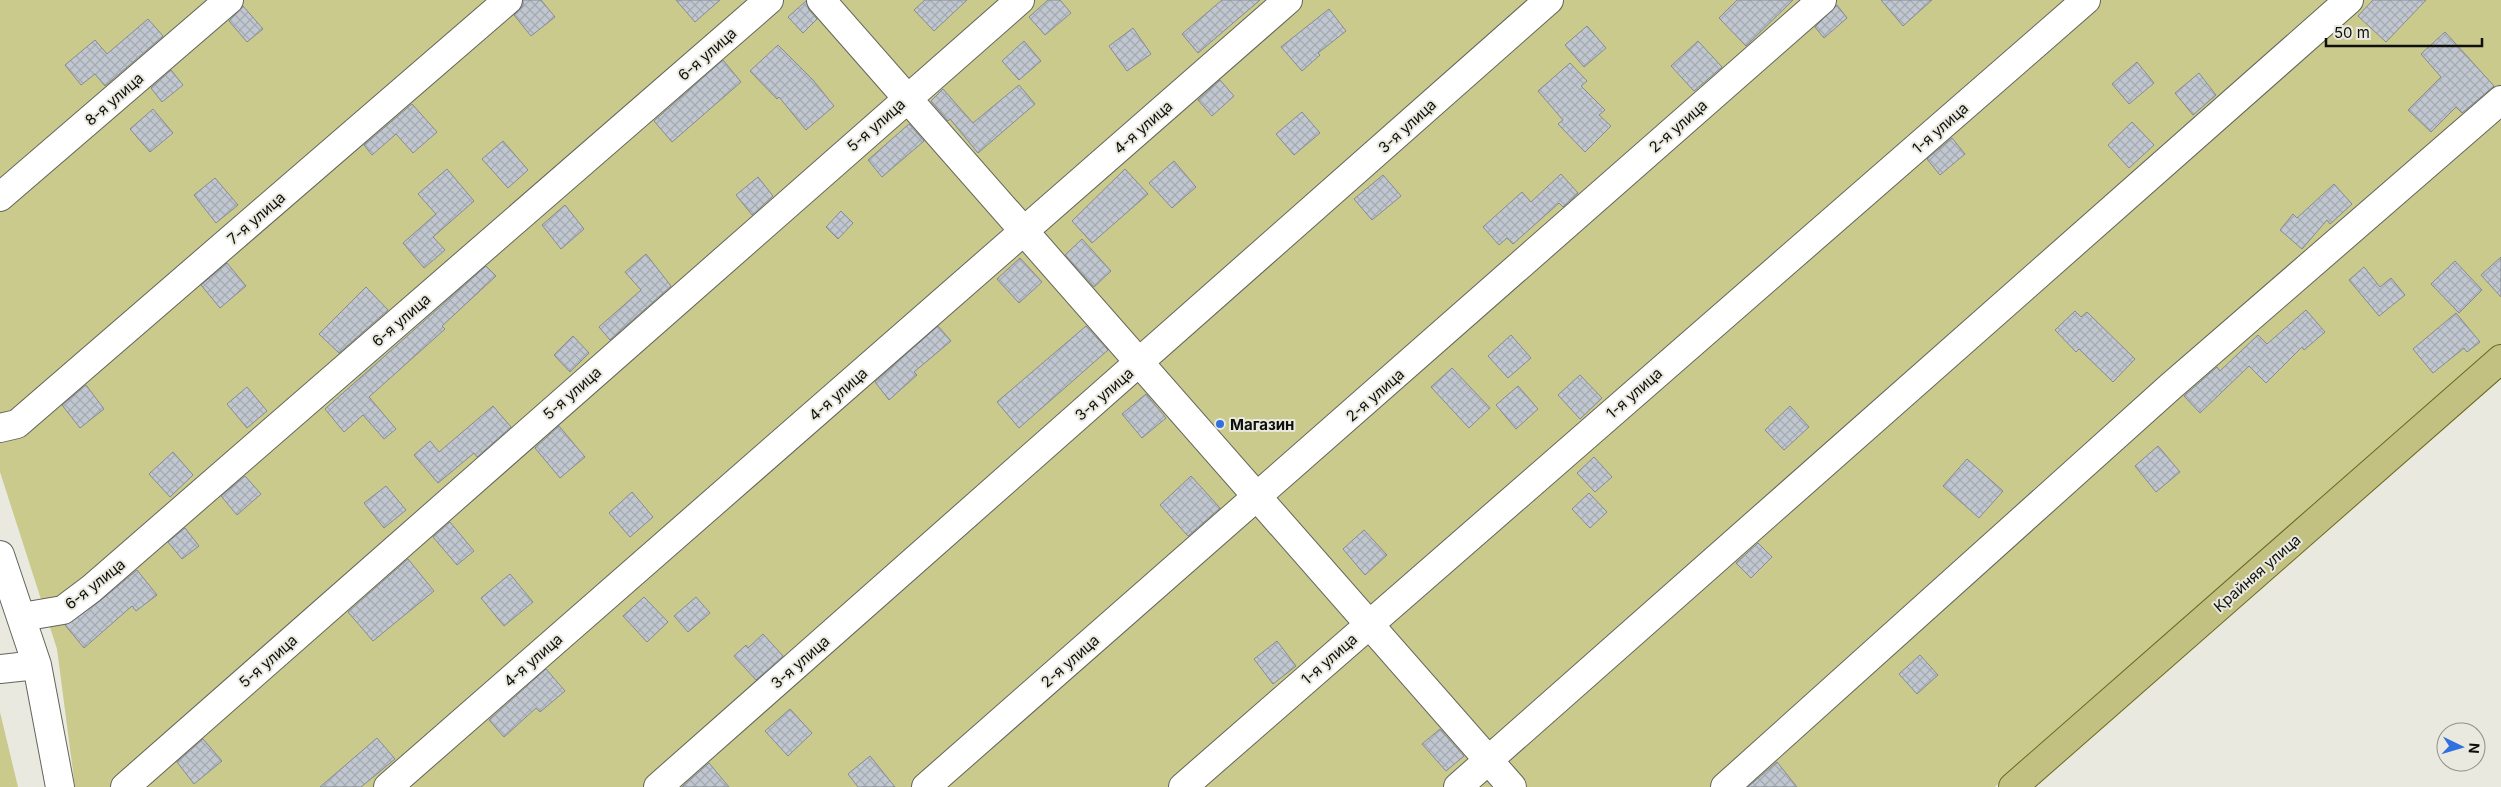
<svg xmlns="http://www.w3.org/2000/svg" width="2501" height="787" font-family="Inter,sans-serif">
<defs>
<pattern id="building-cross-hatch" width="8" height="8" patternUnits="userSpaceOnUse" patternTransform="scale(1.25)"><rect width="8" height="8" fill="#c1c7d0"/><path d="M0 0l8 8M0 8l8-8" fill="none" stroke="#a5aab1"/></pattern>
</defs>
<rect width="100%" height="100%" fill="#e9e9df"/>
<path fill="#caca8c" d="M0 0H2501V344L1995 787H75L57 649 0 472Z
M0 712 18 787H0Z"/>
<path fill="url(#building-cross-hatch)" stroke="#858b93" d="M523 0H541L555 17 531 36 514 15 523 6Z
M676 0H720L695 22Z
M925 0H967L934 31 914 10Z
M1048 0H1060L1071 13 1045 35 1029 17Z
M1222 0H1260L1198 53 1182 34Z
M1737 0H1793L1746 46 1719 18Z
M1881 0H1932L1903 26Z
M2373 0H2426L2386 42 2358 16Z
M806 1 809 10 817 19 803 33 788 17Z
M1837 5 1847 18 1824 38 1815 27Z
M243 6 263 29 247 42 229 21Z
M1329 9 1346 31 1318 53 1320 55 1302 71 1281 47Z
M148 19 163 36 105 86 95 74 81 85 65 65 95 40 107 54Z
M1587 26 1606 48 1584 67 1565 45Z
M1133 28 1151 54 1127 71 1109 46Z
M2445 32 2494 86 2462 113 2456 107 2431 132 2408 110 2441 77 2421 54Z
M1024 41 1041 61 1019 80 1002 61Z
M1698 41 1722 67 1694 91 1671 66Z
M778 45 813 80 834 106 806 130 779 97 777 99 750 71Z
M723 60 741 82 672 142 654 121Z
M2137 62 2154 83 2129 104 2112 84Z
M1570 63 1587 81 1581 86 1605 110 1599 115 1611 126 1585 152 1558 124 1563 120 1538 91Z
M171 70 183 85 162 102 151 88Z
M2199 73 2216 95 2193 115 2175 93Z
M1220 80 1234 96 1212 116 1198 100Z
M1019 85 1035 104 978 153 950 119 948 121 931 101 943 89 973 123Z
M412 104 437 132 413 153 396 134 372 155 364 145Z
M153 109 173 133 150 152 130 129Z
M1302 112 1320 133 1294 155 1276 134Z
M2132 122 2154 145 2129 168 2108 145Z
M909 124 924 141 882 177 868 160Z
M1952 138 1965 154 1940 175 1927 159Z
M503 141 528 170 508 188 482 159Z
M1174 161 1196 187 1172 208 1149 183Z
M447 169 474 201 433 237 445 250 424 268 403 243 436 214 418 194Z
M1125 169 1148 194 1092 243 1072 221Z
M1561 174 1578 193 1563 207 1559 203 1513 244 1507 238 1499 245 1483 227 1522 192 1531 202Z
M1383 175 1401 196 1372 220 1354 199Z
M758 177 773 196 752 215 736 195Z
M215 178 238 205 216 223 194 195Z
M2334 184 2352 204 2330 224 2327 220 2302 249 2280 230 2293 214 2297 218Z
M565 205 584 229 561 249 542 225Z
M841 211 853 223 838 239 826 227Z
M1082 239 1111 271 1094 287 1065 255Z
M646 254 671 286 610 340 599 327 641 290 625 272Z
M2501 257V297L2481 275Z
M1020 258 1042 282 1019 303 997 279Z
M2455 261 2482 290 2459 313 2431 284Z
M227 263 246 286 220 308 201 285Z
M486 266 496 276 442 326 445 329 369 397 396 429 384 439 363 415 344 432 325 409Z
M2364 267 2380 287 2391 278 2405 295 2379 316 2349 280Z
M366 287 388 310 339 353 319 334Z
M2306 310 2325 332 2304 350 2302 347 2266 383 2249 366 2200 413 2184 396 2217 367 2220 371 2258 335 2267 344Z
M2075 311 2081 317 2087 312 2135 359 2113 382 2079 349 2076 352 2055 330Z
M2456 313 2480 342 2467 352 2464 348 2433 373 2413 349Z
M938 326 951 341 914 372 917 375 889 400 875 382Z
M1086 326 1108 350 1019 428 997 402Z
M1511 335 1531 358 1508 378 1488 356Z
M573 336 589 353 570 372 554 355Z
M1452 368 1490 408 1469 428 1431 387Z
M1580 375 1602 398 1580 419 1558 395Z
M86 385 104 409 80 428 62 405Z
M1518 386 1538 409 1516 429 1496 405Z
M247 387 267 411 247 428 227 404Z
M1146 394 1166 418 1142 438 1122 414Z
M493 406 511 427 477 457 474 453 438 483 414 455 430 441 439 452Z
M1790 406 1809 427 1784 450 1765 430Z
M559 426 585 457 560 478 535 448Z
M2158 446 2180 472 2156 492 2135 466Z
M173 452 193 475 170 497 149 474Z
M1594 457 1612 477 1595 492 1577 473Z
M1967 459 2003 491 1979 518 1943 486Z
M245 476 261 494 237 515 221 496Z
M1191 476 1220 508 1188 536 1160 505Z
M386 486 406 510 384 528 364 503Z
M632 492 653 517 630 537 609 513Z
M1589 493 1607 512 1590 528 1572 509Z
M450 522 474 551 457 565 433 537Z
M185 528 199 546 182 559 168 542Z
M1364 530 1387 555 1365 575 1343 549Z
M1758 543 1772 557 1751 578 1736 563Z
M408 559 434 591 373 641 348 612Z
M137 570 157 595 136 611 132 606 84 648 65 625 100 601Z
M510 574 533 602 504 626 481 598Z
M644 597 668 622 647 642 623 616Z
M696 597 710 613 688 632 674 616Z
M763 634 783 656 756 680 734 656 746 645 748 648Z
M1277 641 1296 666 1273 684 1254 659Z
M1920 655 1938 675 1917 694 1899 674Z
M546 669 565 691 540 712 536 708 504 737 489 720Z
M790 709 812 733 788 756 765 731Z
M1440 729 1464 756 1446 771 1422 744Z
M377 738 395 759 361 787H320Z
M203 739 222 761 194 784 177 762Z
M870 756 895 787H858L848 774Z
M1777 762 1797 787H1748Z
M709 763 729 787H682Z"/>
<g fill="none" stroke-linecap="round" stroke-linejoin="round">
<g stroke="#63645b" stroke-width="30">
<path id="minor" d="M821 0 1512 787
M0 197 229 0
M0 428 17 424 508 0
M0 555 37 665 60 787
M22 617 63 610 91 589 769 0
M0 669 37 665
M125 787 1020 0
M388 787 1288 0
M658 787 1549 0
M926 787 1822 0
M1183 787 2086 0
M1458 787 2349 0
M1725 787 2170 387 2501 100"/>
</g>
<g stroke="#696821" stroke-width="30">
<path id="major" d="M2013 787 2501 359"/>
</g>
<use href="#minor" stroke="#fff" stroke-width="28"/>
<use href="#major" stroke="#c2c181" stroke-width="28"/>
</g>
<circle fill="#2f72df" stroke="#e9e9df" stroke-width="2" cx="1220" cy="424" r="5"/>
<g text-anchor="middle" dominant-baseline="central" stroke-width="4" stroke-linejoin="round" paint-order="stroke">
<g font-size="15" fill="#0f0f0c" stroke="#e9e9df">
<text transform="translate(707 54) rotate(-41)">6-я улица</text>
<text transform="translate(114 99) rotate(-41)">8-я улица</text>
<text transform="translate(876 125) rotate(-41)">5-я улица</text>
<text transform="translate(1407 126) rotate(-42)">3-я улица</text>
<text transform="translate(1678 126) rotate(-41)">2-я улица</text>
<text transform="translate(1143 127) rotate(-41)">4-я улица</text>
<text transform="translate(1940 128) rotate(-41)">1-я улица</text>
<text transform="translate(256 218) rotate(-41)">7-я улица</text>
<text transform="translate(401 320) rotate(-41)">6-я улица</text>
<text transform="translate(572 393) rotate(-41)">5-я улица</text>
<text transform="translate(1634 393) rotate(-41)">1-я улица</text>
<text transform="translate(838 394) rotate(-41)">4-я улица</text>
<text transform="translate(1104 394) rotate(-41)">3-я улица</text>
<text transform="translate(1375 395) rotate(-41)">2-я улица</text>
<text transform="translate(2257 573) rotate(-41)">Крайняя улица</text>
<text transform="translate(95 584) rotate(-38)">6-я улица</text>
<text transform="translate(1329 659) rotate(-41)">1-я улица</text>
<text transform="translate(533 660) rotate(-41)">4-я улица</text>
<text transform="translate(268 661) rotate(-41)">5-я улица</text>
<text transform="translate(1070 661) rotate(-41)">2-я улица</text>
<text transform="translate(800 662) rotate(-41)">3-я улица</text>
</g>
<g font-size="15" font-weight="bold" fill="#0f0f0c" stroke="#e9e9df" text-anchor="start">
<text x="1230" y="424">Магазин</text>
</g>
</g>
<g transform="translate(2461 747) rotate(95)"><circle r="24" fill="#e9e9df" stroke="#92928b"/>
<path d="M0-4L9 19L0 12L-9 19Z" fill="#2f72df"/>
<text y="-8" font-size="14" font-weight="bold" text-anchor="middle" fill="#0f0f0c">N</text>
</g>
<path d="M2326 38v8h156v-8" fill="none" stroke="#0f0f0c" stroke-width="2.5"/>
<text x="2334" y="38" font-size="15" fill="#0f0f0c" stroke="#e9e9df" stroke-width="4" paint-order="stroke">50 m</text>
</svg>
